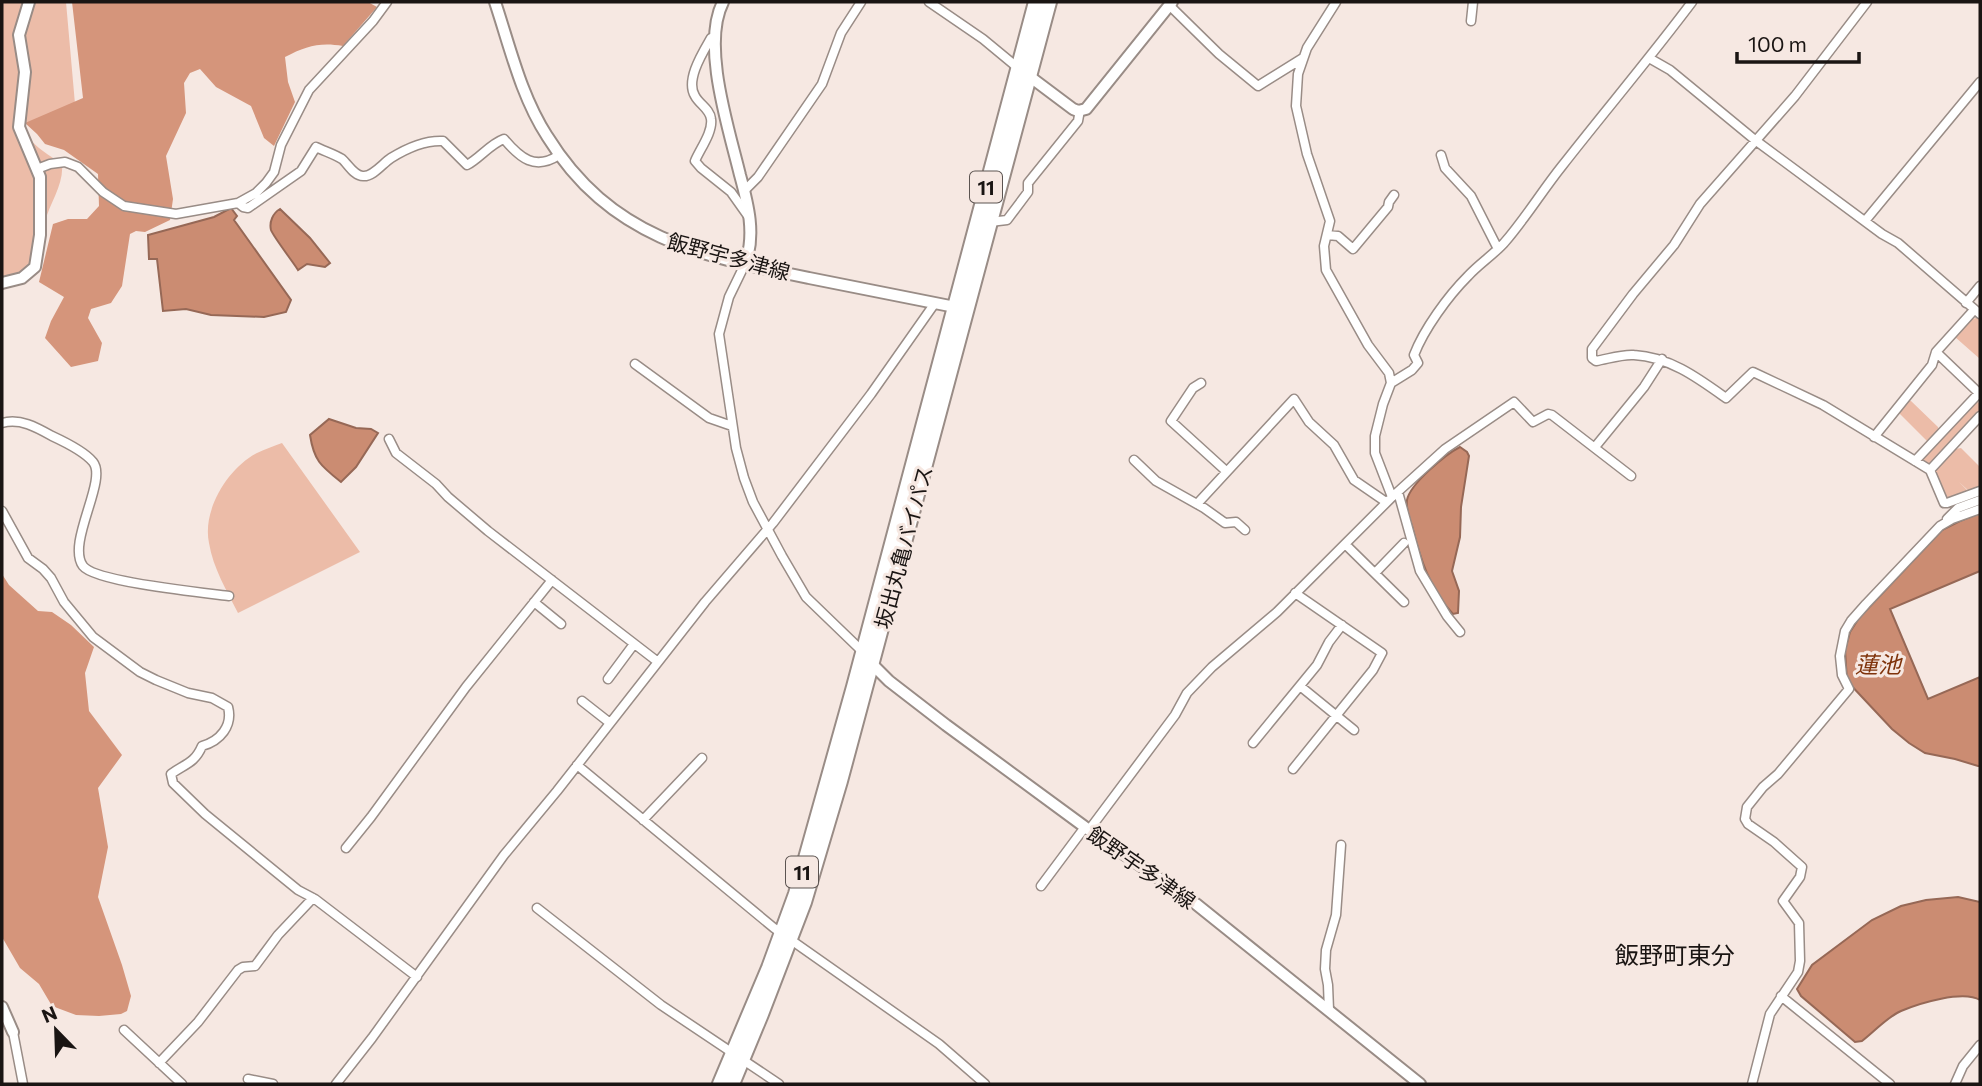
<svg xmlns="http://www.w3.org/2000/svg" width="1982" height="1086" font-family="Commissioner,'Noto Sans JP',sans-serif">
<rect width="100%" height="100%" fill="#f6e8e2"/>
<path fill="#ecbca8" d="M2 2H66L75 104 25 124C23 141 49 155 62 164 64 185 50 202 45 222 43 231 45 241 43 250 40 271 22 285 2 287Z
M1976 318H1980V359L1955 337 1972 319Z
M1906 401H1911L1938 427 1939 431 1928 442 1899 413 1898 410Z
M1977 402 1980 403V411L1931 464 1923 463 1922 456 1974 403Z
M282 443 360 552 238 613C227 591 213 568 209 543 202 510 228 468 257 453 265 449 274 446 282 443Z
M1961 448 1980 467V488L1970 492 1959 482 1969 492 1946 499 1934 473 1955 449Z"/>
<path fill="#d5957b" d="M72 2H368L377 7 343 46C320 42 306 46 285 57L288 82 295 102 274 146 264 138 251 106 216 87 200 69 190 73 184 83 186 113 166 156 173 199 170 220 145 232 136 231 130 234 122 286 111 303 91 309 88 318 102 343 98 361 71 367 45 338 51 321 64 297 39 282 53 224 68 219H87L99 206 98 174 64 150 45 144 37 134 25 123 83 98Z
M2 574 9 585 38 611 52 612 71 625 94 647 85 673 89 711 122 755 98 788 108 847 98 897 122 965 131 996 127 1011 121 1014 99 1016 76 1015 52 1006 39 984 20 968 2 937Z"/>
<path fill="#cb8c72" stroke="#966856" stroke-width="2" d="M231 208 237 216 234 220 291 300 286 312 264 317 211 315 186 309 163 311 157 259H149L148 235 214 217Z
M280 209 310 238 330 263 325 267 307 264 298 270C293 262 273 236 271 230 269 222 273 213 280 209Z
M329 419 356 428 371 429 378 433 356 467 341 482C321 466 314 461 310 435Z
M1460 447 1467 452 1469 456 1461 507 1460 537 1452 571 1459 591 1458 613 1453 614C1430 590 1420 558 1412 526 1409 518 1406 508 1407 500 1410 484 1446 454 1460 447Z
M1980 513V571L1890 609 1928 699 1980 677V766H1978L1955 759 1925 753 1909 743 1892 729 1847 681 1845 650 1850 632 1859 618 1942 530 1960 521Z
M1958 897 1980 902V1000C1963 990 1920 1003 1901 1011 1887 1017 1874 1032 1862 1041L1855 1042 1801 996 1797 989 1812 965 1872 920 1901 906 1926 900Z"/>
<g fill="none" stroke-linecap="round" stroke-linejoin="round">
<g stroke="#998c86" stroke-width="11">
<path id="street" d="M929 2 983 39 1018 68
M1336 2 1307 48 1298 74 1296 106 1307 154 1330 221 1324 246 1326 270 1368 345 1389 373 1391 383 1383 404 1375 436V453L1392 497
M1867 2 1795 96 1700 204 1674 245 1633 294 1592 349V358L1596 361C1608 359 1622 354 1634 355 1670 357 1698 378 1726 398L1753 372 1823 405 1930 470 1944 503H1947L1980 491
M1169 5 1219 54 1258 86 1303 58
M1471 21 1473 2
M714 37 711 38C703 52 685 80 695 96 699 104 710 109 711 119 713 132 700 149 695 161L701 168 731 192 748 216
M1649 58 1670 70 1755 140 1882 234 1898 243 1980 314
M1441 155 1445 168 1471 196 1498 249
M37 169 50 164 65 162 78 167 103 192 124 206 176 214 238 203 256 193 266 183 274 172 281 145 309 90 373 21 387 2
M745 190 758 177 822 84 841 33 861 2
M238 203 243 207 248 208 301 171 316 147C324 151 334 154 342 159 348 164 354 176 363 176 373 177 383 163 391 158 407 148 424 140 443 141L467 165C480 158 490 144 504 139 520 158 535 171 559 155
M1865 221 1980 82
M990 222 1007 220 1028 192V183L1078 121 1080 110
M1327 235 1338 236 1353 249 1388 207 1389 202 1394 195
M745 264 729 297 719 334 736 448 744 478 753 502 782 556 806 597 863 652
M1966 303 1980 286
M1936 352 1980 394
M635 364 709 418 732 426
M1201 383 1193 388 1171 421 1226 471
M1391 383 1412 370 1418 363 1414 355C1424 329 1448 296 1468 276 1479 264 1493 255 1504 243 1525 219 1542 191 1562 166 1605 111 1650 58 1692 2
M2 423C20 418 36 427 52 436 65 442 84 451 93 462 108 480 66 543 83 566 95 582 205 593 229 596
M1874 437 1932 365 1936 352 1974 310
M389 439 396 453 436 484 448 497 488 531 658 662
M1595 447 1644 387 1662 359
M1134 460 1156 481 1204 508 1225 523 1236 522 1245 530
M1915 461 1979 393
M1930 470 1980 416
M1398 492 1420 571 1447 616 1460 632
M1197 504 1294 399 1309 422 1334 445 1354 480 1386 502
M2 511 28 558 43 569 51 578 64 602 93 637 140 672 156 680 188 693 212 698 228 707C233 726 220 741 202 746 195 763 185 764 171 774L173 783 205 814 298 890 315 899 417 977
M1947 519 1958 508 1980 500
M1345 544 1404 602
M1375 573 1404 543
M534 602 561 624
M608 679 634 644
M1300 686 1354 730
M582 701 610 723
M1253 743 1317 665 1329 642 1342 625
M577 765 774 928 939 1044 985 1084
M1293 769 1373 670 1382 653 1295 593
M643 820 702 758
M1089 830 1175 715 1187 693 1212 667 1277 612 1392 497 1445 449 1514 402 1533 422 1548 414 1552 415 1631 476
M346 848 371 817 466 687 552 580
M1041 886 1085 827
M537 908 661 1005 779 1084
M1781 996 1890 1084
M1329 1010 1328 985 1325 969 1326 950 1336 915 1341 845
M124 1030 182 1084
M13 1032 23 1084
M159 1063 198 1022 238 970 243 967 255 966 278 935 313 898
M248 1079 273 1084
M336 1084 372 1038 504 855 557 791 705 602 773 523 871 394 935 303
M1752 1084 1770 1014 1798 972 1800 961 1799 923 1783 901 1800 877 1802 867 1774 842 1748 824 1745 819 1747 807 1763 787 1778 774 1849 689 1842 675 1840 656 1845 631 1851 621 1866 604 1940 526 1952 519 1980 509
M1955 1084 1963 1066 1980 1045"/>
</g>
<g stroke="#998c86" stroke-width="14">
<path id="secondary" d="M495 2C510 47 521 96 547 136 610 238 700 256 809 278 859 288 910 298 960 308
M723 2C701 45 729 129 740 175 748 204 756 235 745 264
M1025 73 1073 109 1078 111 1086 109 1172 2
M2 283 22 278 35 267 40 235V177L19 127 25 72 19 35 29 2
M869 661 889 681 946 725 1089 830 1196 904 1420 1084
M2 1007 13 1032"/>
</g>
<g stroke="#998c86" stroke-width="18">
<path id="highway" d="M720 1084 769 968 796 894 854 687 1036 2
M732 1084 761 1014 804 902 840 781 1049 2"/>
</g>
<use href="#street" stroke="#fff" stroke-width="8"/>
<use href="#secondary" stroke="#fff" stroke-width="10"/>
<use href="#highway" stroke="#fff" stroke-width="14"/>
</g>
<g text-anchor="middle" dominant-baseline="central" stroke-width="6" stroke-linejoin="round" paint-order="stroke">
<g fill="#f6e8e2" stroke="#5c5451" stroke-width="2">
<rect x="970" y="171.5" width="32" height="31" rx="5"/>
<rect x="786" y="856.5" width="32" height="31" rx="5"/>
</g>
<g font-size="19" font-weight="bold" fill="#1a1513">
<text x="986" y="187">11</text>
<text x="802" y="872">11</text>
</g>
<g font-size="21" fill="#1a1513" stroke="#f6e8e2">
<text transform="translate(729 256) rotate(15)">飯野宇多津線</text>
<text transform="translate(903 547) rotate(-75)">坂出丸亀バイパス</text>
<text transform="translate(1142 867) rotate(35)">飯野宇多津線</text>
</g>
<g font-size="23" font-style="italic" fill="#7f330b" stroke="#f6e8e2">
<text x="1878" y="664">蓮池</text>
</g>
<g font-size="24" fill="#1a1513" stroke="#f6e8e2">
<text x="1675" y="954">飯野町東分</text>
</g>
</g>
<rect width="1982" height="1086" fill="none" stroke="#1a1513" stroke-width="7"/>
<g transform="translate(56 1030) rotate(337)" stroke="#f6e8e2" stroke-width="5" paint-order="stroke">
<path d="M0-5L12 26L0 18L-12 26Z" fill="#1a1513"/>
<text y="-10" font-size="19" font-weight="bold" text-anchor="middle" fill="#1a1513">N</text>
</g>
<path d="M1737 52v10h122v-10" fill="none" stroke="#1a1513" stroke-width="3.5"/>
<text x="1748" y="52" font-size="21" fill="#1a1513" stroke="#f6e8e2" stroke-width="5" paint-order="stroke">100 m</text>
</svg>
